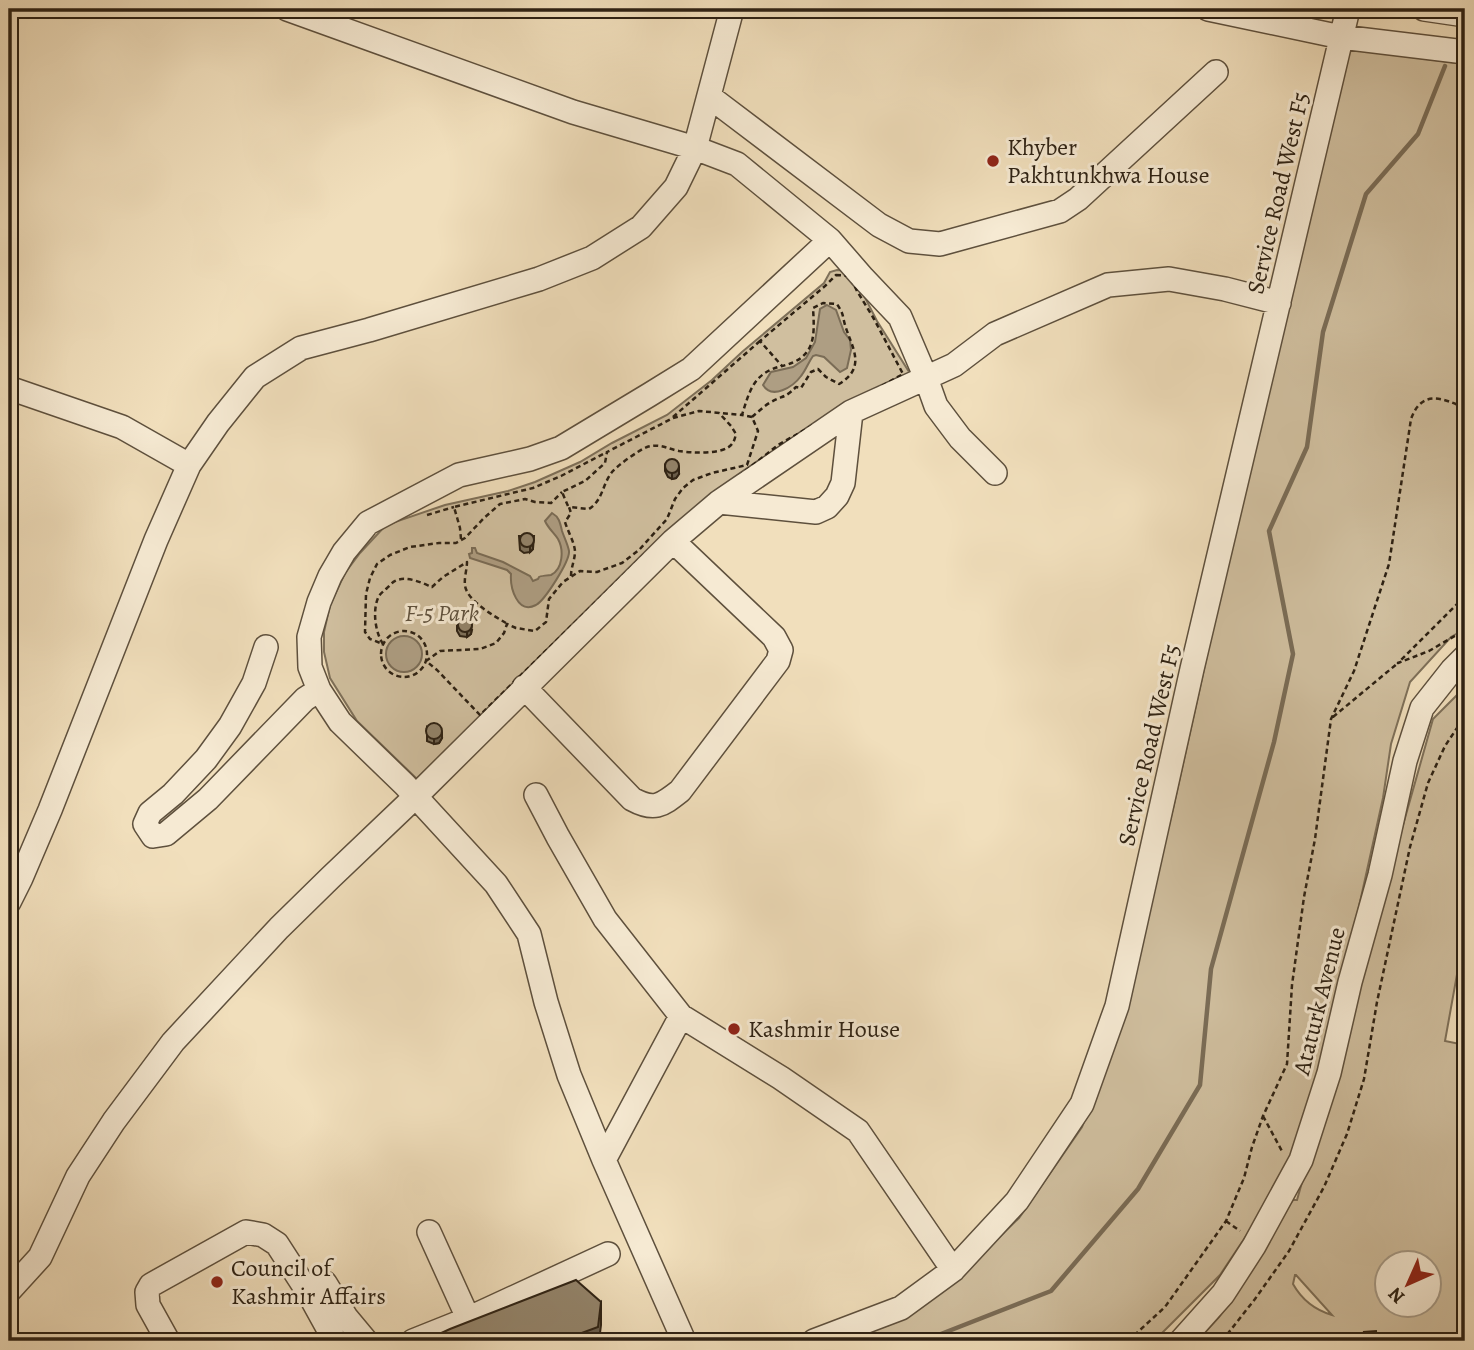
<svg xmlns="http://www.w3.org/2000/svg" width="1474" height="1350" font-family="Alegreya,serif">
<rect width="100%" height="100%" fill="#f1dfbc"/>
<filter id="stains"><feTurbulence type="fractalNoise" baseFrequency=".00286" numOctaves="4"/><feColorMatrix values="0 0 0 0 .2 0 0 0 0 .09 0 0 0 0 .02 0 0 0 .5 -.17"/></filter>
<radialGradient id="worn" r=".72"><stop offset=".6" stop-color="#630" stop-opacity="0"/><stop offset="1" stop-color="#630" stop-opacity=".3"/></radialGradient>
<path fill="#d0bf9f" stroke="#7e7059" stroke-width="2" fill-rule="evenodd" d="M1342 48 1465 64V629L1451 637 1410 682 1391 744 1383 798 1358 911 1327 1030 1321 1074 1291 1169 1220 1275 1154 1341H840L889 1325 948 1287 1019 1218 1082 1127 1125 1010 1174 804Z
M837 270 848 271 855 278 877 321 911 375 792 442 418 780 357 721 330 678 324 652V632L330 605 345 573 360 553 386 525 445 505 508 491 535 482 580 462 612 443 667 415 712 380 742 352 824 283 830 272Z
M1465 687V930L1445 1041 1465 1045V1341H1197L1219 1317 1231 1301 1288 1206 1293 1200H1297L1433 719ZM1386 1262H1428V1304H1386ZM1295 1275H1296L1332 1315C1315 1310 1302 1300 1293 1284Z"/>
<path fill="#ae9e83" stroke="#7a6c56" stroke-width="2" d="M827 305 836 310 844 332 850 340 851 350 847 368 840 372 824 357 816 355 813 356C808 363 806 370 801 376 793 387 772 400 763 385L771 372 793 367 806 358 815 342 820 309Z
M552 513C559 517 560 522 562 531 564 537 568 545 569 551 570 561 545 600 536 605 517 615 510 587 511 574L507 570 470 558 469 554 472 553V548H475L477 553 503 562 530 576 533 581 538 579 539 577C540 576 550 575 551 575 563 569 564 550 558 539 554 533 548 528 545 521Z
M386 654a18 18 0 1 1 36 0a18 18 0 1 1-36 0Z"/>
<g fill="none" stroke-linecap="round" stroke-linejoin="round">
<path stroke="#7a6c56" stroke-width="4.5" d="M923 1341 1051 1291 1138 1189 1200 1085 1211 969 1274 742 1293 654 1269 531 1307 447 1323 332 1366 194 1418 134 1445 66"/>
<g stroke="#5e503d" stroke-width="26">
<path id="minor" d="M287 9 573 112 695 148 737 164 830 240 863 278 900 317 926 378 936 406 960 438 995 473
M1208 9 1341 37 1465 52
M1424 9 1465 15
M710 97 879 225 909 241 940 244 1060 211 1078 199 1216 72
M9 388 122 427 189 465
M719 502 816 512 827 507 837 496 843 483 851 412
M266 647 254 683 230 726 206 759 173 794 150 813 145 824 153 836 166 834 208 799 305 699 319 690
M524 687 632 799C654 811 661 806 680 791L778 661 781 650 774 637 673 541
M536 795 558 837 605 919 681 1016 781 1078 858 1131 953 1270
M9 902 21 878 50 810 156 540 189 465 218 423 255 377 301 348 369 330 539 279 592 258 641 227 676 187 695 148 732 9
M604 1160 681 1016
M429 1232 468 1318
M9 1291 40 1257 78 1176 114 1121 173 1042 279 928 330 878 415 797 673 541 719 502 851 412 954 365 995 334 1108 285 1169 279 1225 289 1279 303
M308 1292 325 1283 346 1317 366 1341
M168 1341 148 1305 147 1292 151 1285 246 1232 263 1235 277 1244 308 1292 335 1341
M413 1341 463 1321 608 1254
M684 1341 604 1160 569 1075 546 1002 529 934 496 884 405 785 340 722 319 690 310 667 309 637 319 602 330 576 344 552 368 523 459 475 530 459 561 448 649 395 691 369 830 240
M814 1341 901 1308 953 1270 1017 1201 1082 1104 1117 1006 1192 669 1348 9
M1181 1341 1223 1294 1254 1246 1301 1160 1329 1073 1350 982 1380 875 1405 761 1422 708 1452 670 1465 657"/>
</g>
<path stroke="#2d2113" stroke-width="2.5" stroke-dasharray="5 3.5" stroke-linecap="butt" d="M836 275 850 276 857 291 874 319 903 374 778 445 684 520 644 555 480 715 437 670 426 661 440 651 480 649 496 643 504 633 507 624 516 628 535 631 546 622 549 599 563 582 580 571 597 572 622 563 639 550 667 519 675 499 683 488 693 480 712 473 747 465 758 431 752 417C758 412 764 406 771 402 783 395 784 399 796 387L801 388 811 372 818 369 826 377 839 384C867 367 852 348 845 325 842 314 844 315 837 304L823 303 813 308C815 338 815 358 782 366L760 341 825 286Z
M673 417 760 341
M752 417 742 415C750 389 754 373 782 366
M568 506 562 492 585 481 605 463 607 452 673 418 699 411 742 415
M427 515 454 507
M461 539 460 528 454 507 533 488 561 476 607 452
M571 576C571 567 575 560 575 551 574 541 568 532 565 522L571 513 569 507 589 509C603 500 602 485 612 472 618 465 639 450 647 447 660 443 668 449 679 451 692 453 724 455 732 444 734 442 735 438 736 434L731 426 719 413
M1465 596 1398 663 1429 651 1465 630
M506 623C494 616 466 600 465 585 464 578 467 569 467 562L443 577 432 587C422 583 406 575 395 581 392 582 390 586 387 588 384 591 381 593 379 596 372 609 375 632 383 644L370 639 365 632 366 594 370 578 377 564 390 555 410 547 439 543H456L465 538 484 518 500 504 525 499 535 502 551 503 562 492
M381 654a23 23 0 1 1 46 0a23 23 0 1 1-46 0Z
M1333 717 1398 663
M1263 1116 1283 1153
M1226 1221 1240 1231
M1128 1341 1165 1307 1226 1221 1244 1178 1252 1147 1263 1116 1287 1064 1292 985 1304 897 1315 839 1331 719 1354 671 1389 564 1411 419C1422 389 1442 398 1465 408
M1222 1341 1255 1299 1289 1251 1324 1187 1347 1134 1364 1079 1377 1002 1410 847 1428 783 1445 746 1465 716"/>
<use href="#minor" stroke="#f6ead3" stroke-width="23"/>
</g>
<path fill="#7e725c" stroke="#2d2113" stroke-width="2" d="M665 465 679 474 676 478 672 479 668 477 665 471Z
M519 536H534L533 549 530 552 524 553 520 550Z
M457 626 472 630 471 634 467 637 460 636 457 631Z
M427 727 442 738 439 743 434 744 427 741Z"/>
<path fill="#675c4b" stroke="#2d2113" stroke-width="2" d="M679 468V474L676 478 672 479V473Z
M533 543V549L530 552V547Z
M472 624 471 634 467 637V631Z
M442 733V738L439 743 434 744V739Z
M601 1302V1325L599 1341H560Z"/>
<path fill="#93846b" stroke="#2d2113" stroke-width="2" d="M665 466a7 7 0 1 1 14 0a7 7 0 1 1-14 0Z
M520 540a7 7 0 1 1 14 0a7 7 0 1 1-14 0Z
M458 625a7 7 0 1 1 14 0a7 7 0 1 1-14 0Z
M426 731a8 8 0 1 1 16 0a8 8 0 1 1-16 0Z
M576 1280 601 1302 598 1327 560 1341H424L450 1329Z
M1376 1331 1377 1341H1366L1364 1332Z"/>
<g fill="#8f2418" stroke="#f6ead3" stroke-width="2.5">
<circle cx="993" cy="161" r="7"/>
<circle cx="734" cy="1029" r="7"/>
<circle cx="217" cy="1282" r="7"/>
</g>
<g text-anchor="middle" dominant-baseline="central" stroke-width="6" stroke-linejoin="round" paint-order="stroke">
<g font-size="24" fill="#2d2113" stroke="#f6ead3" text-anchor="start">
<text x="1007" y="147">Khyber<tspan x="1007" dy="28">Pakhtunkhwa House</tspan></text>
<text x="748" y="1029">Kashmir House</text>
<text x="231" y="1268">Council of<tspan x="231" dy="28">Kashmir Affairs</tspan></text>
</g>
<g font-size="24" fill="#2d2113" stroke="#f6ead3">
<text transform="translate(1278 193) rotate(-77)">Service Road West F5</text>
<text transform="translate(1149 745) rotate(-77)">Service Road West F5</text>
<text transform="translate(1319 1001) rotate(-76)">Ataturk Avenue</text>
</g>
<g font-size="24" font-style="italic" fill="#5e503d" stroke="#f6ead3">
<text x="442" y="613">F-5 Park</text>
</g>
</g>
<rect width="1474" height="1350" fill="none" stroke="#f1dfbc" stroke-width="35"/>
<rect x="10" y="10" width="1453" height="1329" fill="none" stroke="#2d2113" stroke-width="3.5"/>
<rect x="18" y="18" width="1439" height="1315" fill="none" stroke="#2d2113" stroke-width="2"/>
<g transform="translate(1408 1284) rotate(225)"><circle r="33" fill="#f6ead3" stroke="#a69a86" stroke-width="2"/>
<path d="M0-5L12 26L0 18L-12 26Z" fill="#8f2418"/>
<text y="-10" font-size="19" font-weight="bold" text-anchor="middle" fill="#2d2113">N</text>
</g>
<rect width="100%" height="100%" filter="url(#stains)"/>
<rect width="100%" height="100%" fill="url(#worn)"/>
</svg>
